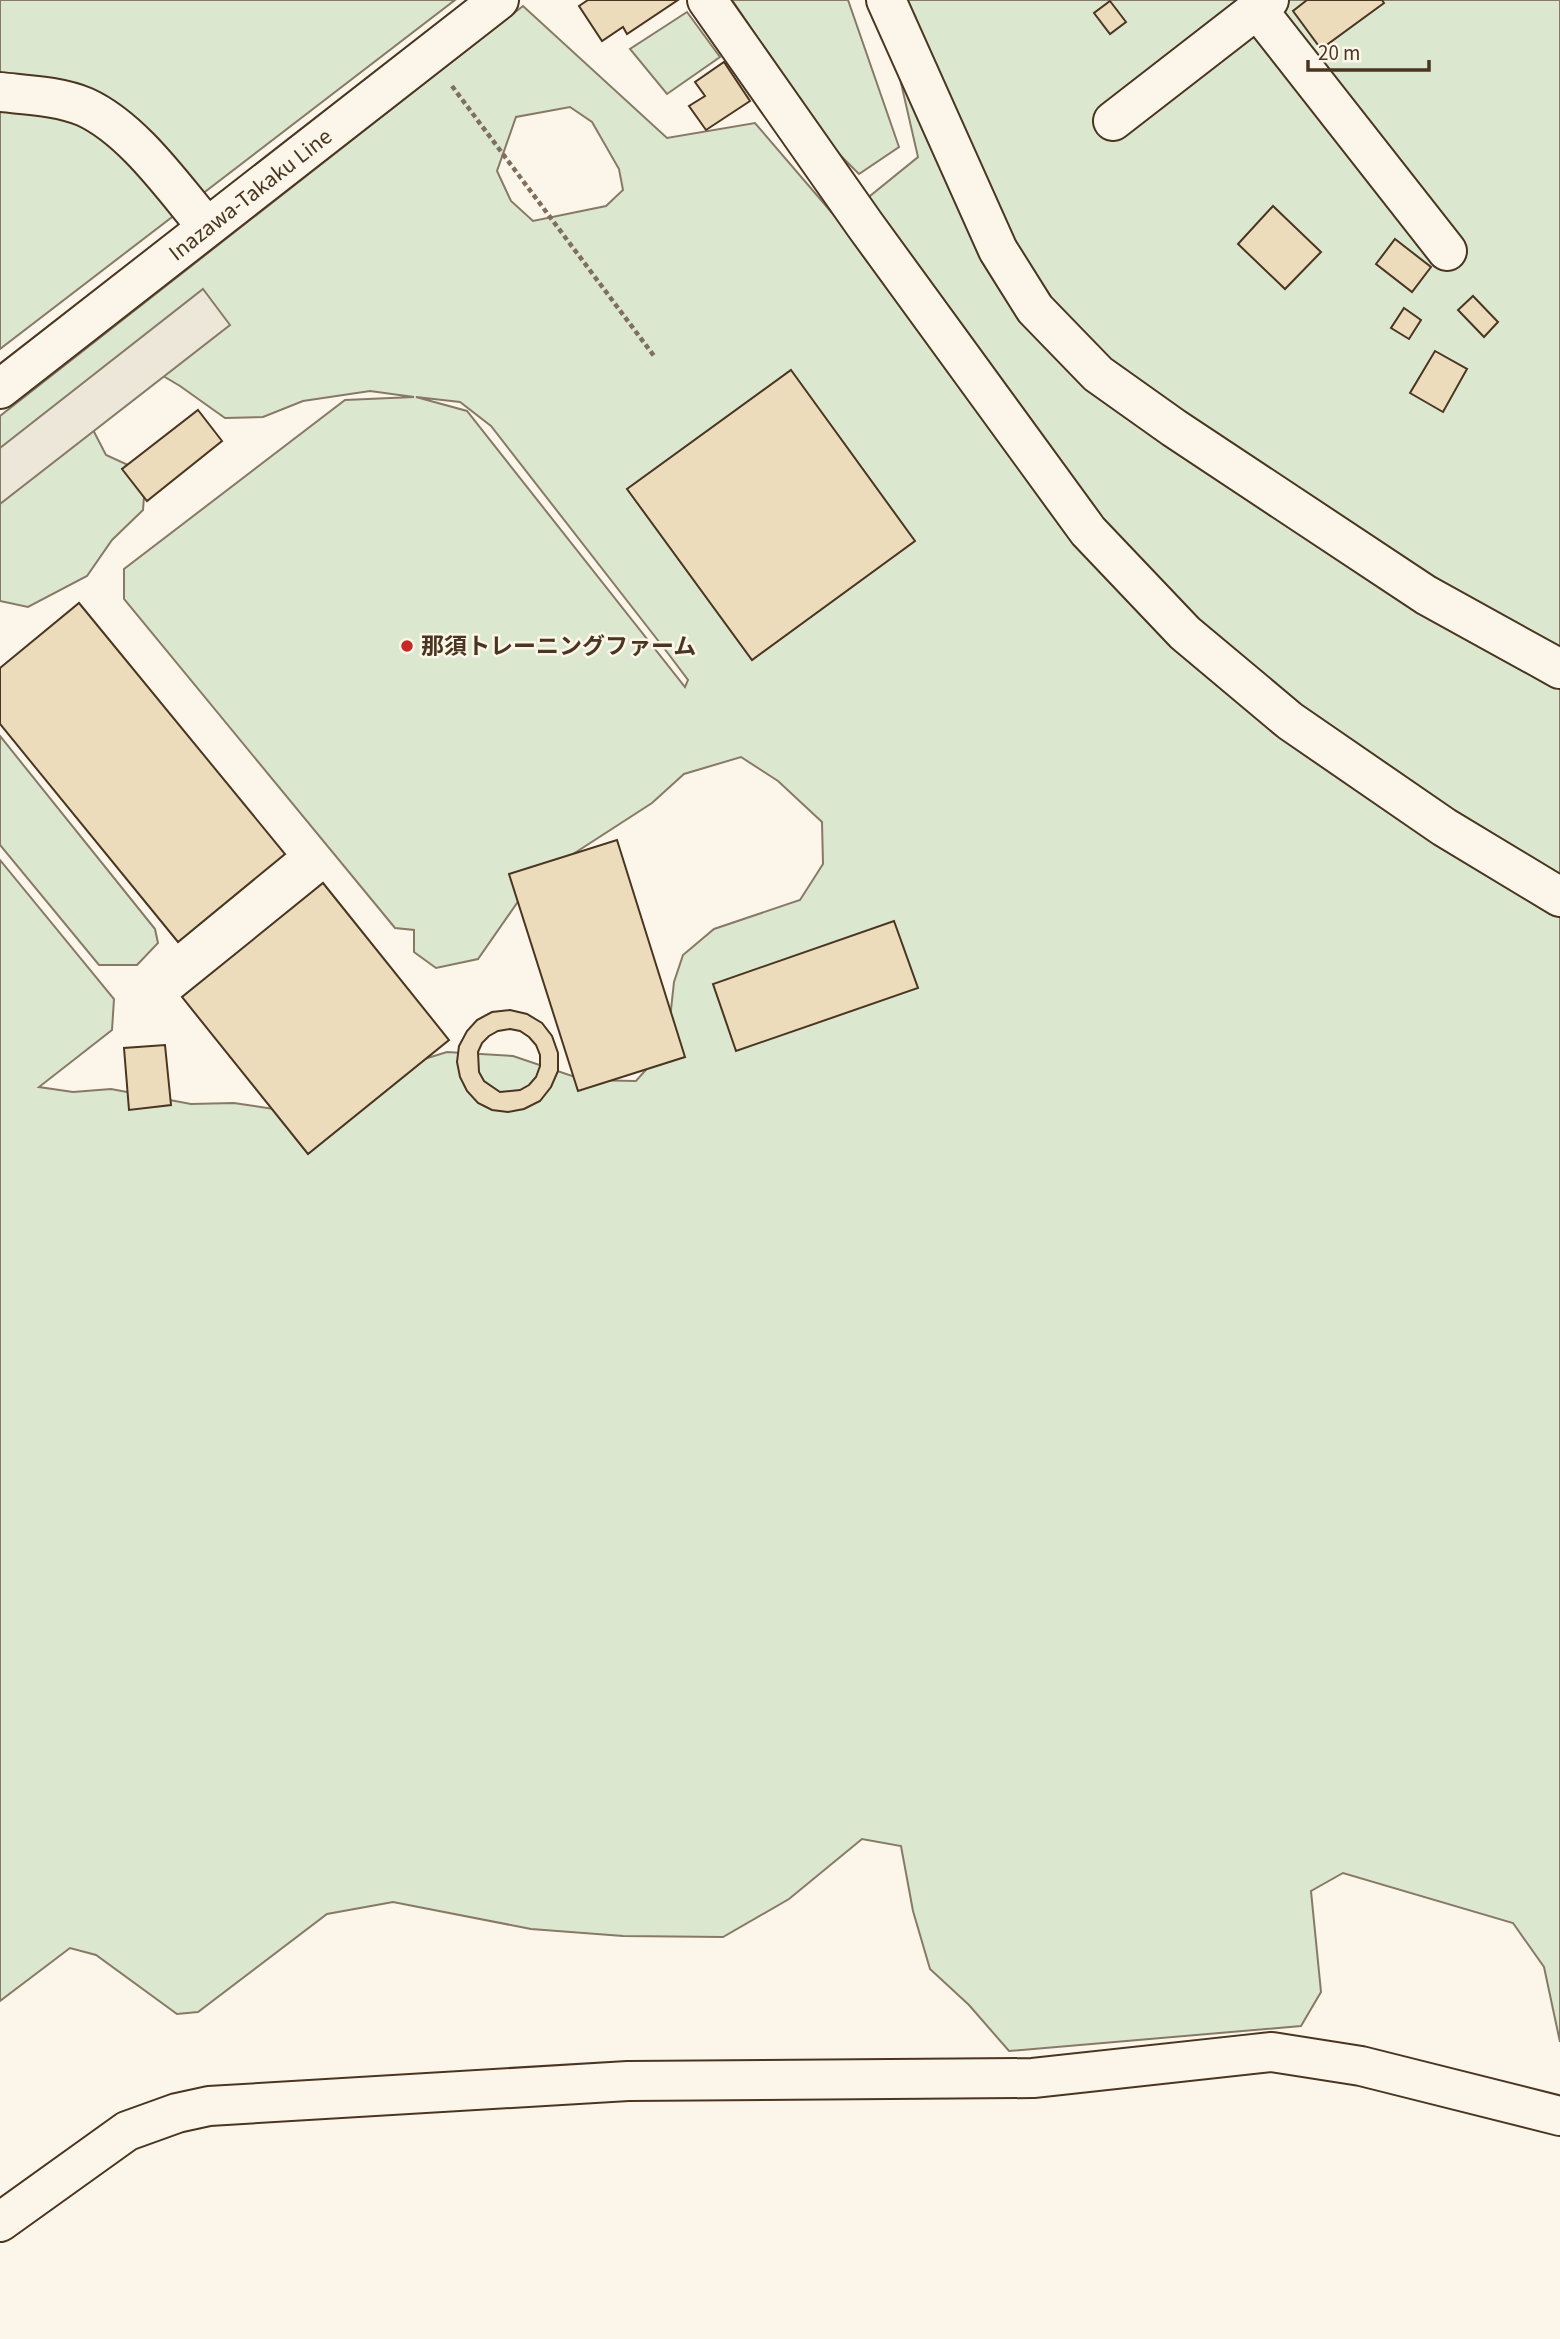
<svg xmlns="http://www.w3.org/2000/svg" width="1560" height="2339" font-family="'Source Sans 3','Noto Sans JP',sans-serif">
<rect width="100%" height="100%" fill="#fbf6e9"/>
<path fill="#dce7d0" stroke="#887966" stroke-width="2" fill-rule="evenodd" d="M0 0H455L0 349Z
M732 0H848L899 147 859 174 834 149Z
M882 0H1560V2042L1544 1967 1513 1923 1343 1873 1311 1891 1321 1992 1301 2026 1009 2051 969 2005 930 1969 913 1911 901 1846 862 1839 789 1899 723 1937 623 1936 531 1929 393 1902 327 1914 198 2012 177 2014 96 1955 70 1948 0 2001V860L114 999 112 1030 39 1087 73 1092 111 1089 191 1104 234 1103 287 1111 385 1071 447 1052 513 1056 584 1080 636 1081 667 1046 674 982 683 955 714 929 800 900 823 864 822 822 778 781 741 757 684 774 652 803 533 880 478 959 436 968 414 952V930L395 928 124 599V569L345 400 414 397 370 391 303 401 263 417 225 418 180 386 158 373 91 426 106 455 139 470 145 483 143 510 112 540 87 576 28 607 0 601V416L523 6 667 138 755 123 839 221 918 157ZM570 107 592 122 619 169 623 190 606 206 533 221 511 201 497 171 516 117ZM416 397 460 402 491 426 667 652 688 680 685 687 467 411Z
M687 12 720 57 667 94 630 49Z
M0 736 155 929 158 943 137 965H99L0 845Z"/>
<path fill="#ede7d9" stroke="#887966" stroke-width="2" d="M203 289 230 325 0 504V448Z"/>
<path fill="#ecdcbc" stroke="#4a3520" stroke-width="2" fill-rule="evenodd" d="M588 0H678L627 34 623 27 602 41 579 6Z
M1307 0H1382L1384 3 1321 49 1293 11Z
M1110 1 1126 22 1110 34 1094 13Z
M724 62 750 101 706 130 689 106 705 96 695 82Z
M1273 206 1321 252 1285 289 1238 244Z
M1395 239 1431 267 1412 292 1376 264Z
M1473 296 1498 322 1484 337 1458 310Z
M1404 308 1421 320 1409 339 1391 328Z
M1435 351 1467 369 1443 412 1410 393Z
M791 370 915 541 752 660 627 489Z
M198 410 222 441 147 501 122 469Z
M79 603 285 854 178 942 0 724V668Z
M617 840 685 1057 578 1091 509 874Z
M323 883 449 1040 308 1154 182 997Z
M894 921 918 988 736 1051 713 984Z
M510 1010 527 1014 542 1023 552 1036 558 1053V1071L551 1087 540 1101 524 1109 508 1112 492 1110 478 1103 467 1091 460 1077 457 1062 459 1046 467 1031 477 1020 492 1012ZM510 1029 520 1031 529 1037 536 1045 540 1055V1066L536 1077 529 1085 520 1090 500 1092 484 1081 479 1072 478 1052 482 1043 489 1036 498 1031Z
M165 1045 171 1105 129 1110 124 1048Z"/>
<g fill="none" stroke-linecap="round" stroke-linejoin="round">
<g stroke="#4a3520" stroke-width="42">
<path id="minor" d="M707 0 865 225 1088 531 1185 633 1290 721 1444 827 1560 897
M886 0 998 250 1035 309 1098 374 1174 428 1426 595 1560 669
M1257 9 1447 251
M0 92C27 95 59 96 85 107 133 129 173 187 207 227
M1113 121 1269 0
M0 2222 127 2131 177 2113 209 2106 628 2081 1033 2078 1272 2052 1361 2066 1560 2116"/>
</g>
<g stroke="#4a3520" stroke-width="42">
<g id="major">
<path id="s1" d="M0 389 499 0"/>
</g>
</g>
<path stroke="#7f6f5c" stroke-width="4.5" stroke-dasharray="5 3.5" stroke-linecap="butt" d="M452 86 654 356"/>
<use href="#minor" stroke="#fbf6e9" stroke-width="38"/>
<use href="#major" stroke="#fbf6e9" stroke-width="38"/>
</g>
<circle fill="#c62828" stroke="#fbf6e9" stroke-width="2.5" cx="407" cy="646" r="7"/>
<g text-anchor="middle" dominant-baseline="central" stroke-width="5" stroke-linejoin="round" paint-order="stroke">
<g font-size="23" fill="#4a3520" stroke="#fbf6e9">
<text stroke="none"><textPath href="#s1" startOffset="317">Inazawa-Takaku Line</textPath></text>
</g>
<g font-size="23" font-weight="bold" fill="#4a3520" stroke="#fbf6e9" text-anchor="start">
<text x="421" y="646">那須トレーニングファーム</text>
</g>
</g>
<path d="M1308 60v10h121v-10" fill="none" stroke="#4a3520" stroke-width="3.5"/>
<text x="1318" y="60" font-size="21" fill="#4a3520" stroke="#fbf6e9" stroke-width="5" paint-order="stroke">20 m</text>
</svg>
